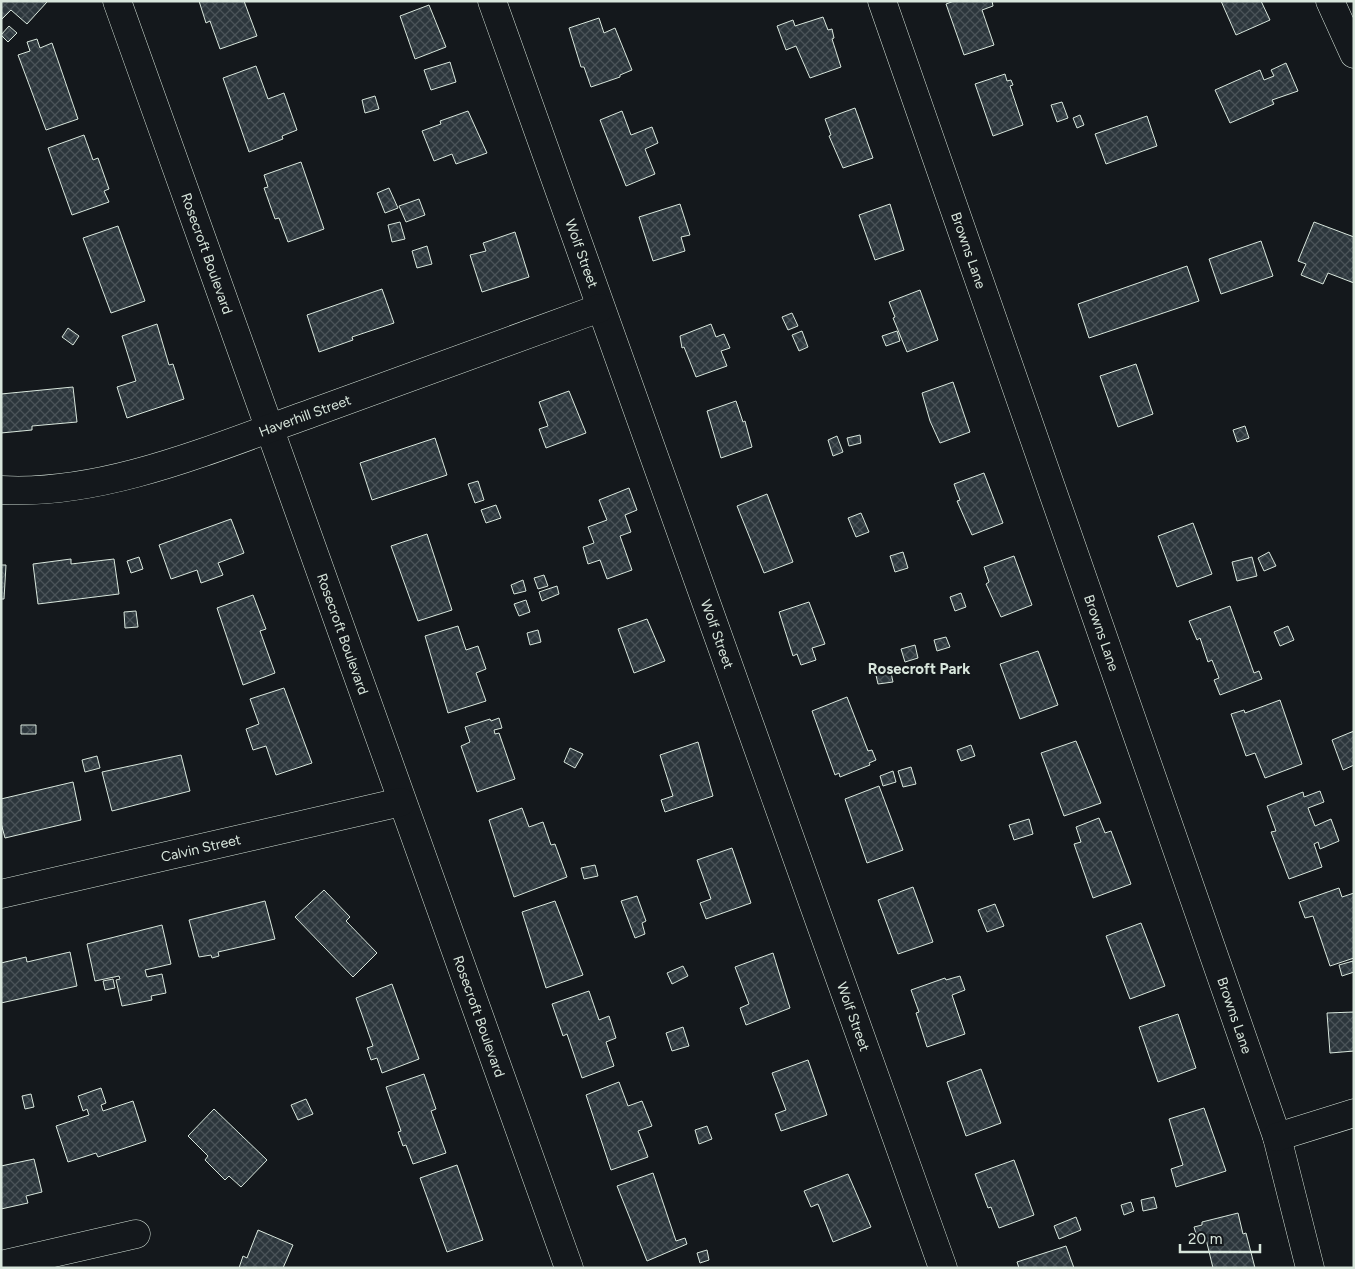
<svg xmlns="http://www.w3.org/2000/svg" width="1355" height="1269" font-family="Figtree,sans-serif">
<defs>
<pattern id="building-cross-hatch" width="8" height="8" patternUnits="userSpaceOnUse" patternTransform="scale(1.25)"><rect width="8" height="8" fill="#2c363c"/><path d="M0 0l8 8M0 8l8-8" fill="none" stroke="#4a5358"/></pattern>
</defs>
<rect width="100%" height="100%" fill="#14181c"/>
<path fill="url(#building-cross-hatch)" stroke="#d8e6dc" d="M1 1H46L47 2 27 24 11 10 1 20Z
M199 1H244L257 36 220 49 210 21 206 23Z
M954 1H992L993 6 982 10 994 45 964 55 946 4Z
M1221 1H1261L1270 20 1236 35Z
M429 5 446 47 415 59 400 16Z
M823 17 828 30 832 29 834 38 832 39 841 67 810 78 796 46 786 50 777 26 793 20 795 26Z
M599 18 604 33 615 28 632 70 620 75V77L591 87 584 67H581L569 28Z
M9 26 17 33 8 42 1 35Z
M37 39 40 48 52 43 78 119 46 130 18 55 30 51 27 42Z
M450 62 456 82 431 90 424 70Z
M1286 63 1298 91 1272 100 1274 104 1230 123 1215 90 1260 70 1264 80 1274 76 1271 70Z
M256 66 268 99 284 93 297 130 282 136 283 139 249 152 223 78Z
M1005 74 1007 81 1011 80 1013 85 1010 86 1023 125 993 136 975 84Z
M375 96 379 109 365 113 362 100Z
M1062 102 1068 118 1057 122 1051 105Z
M855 108 873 158 843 168 829 136 831 135 825 119Z
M468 111 487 153 456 164 452 154 434 161 422 131 441 124 440 121Z
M622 111 631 135 652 127 658 143 645 149 655 174 626 186 600 120Z
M1080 115 1084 125 1077 128 1073 118Z
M1147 116 1157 146 1106 164 1095 134Z
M84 135 93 160 98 158 109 189 104 191 109 202 72 215 48 148Z
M301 162 324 229 288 242 279 218 275 219 264 188 268 187 264 175Z
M389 188 398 208 385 213 377 193Z
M419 199 425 215 406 222 399 206Z
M680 204 690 235 681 237 685 251 653 261 639 217Z
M890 204 904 250 875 260 859 215Z
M400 222 405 239 392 242 388 225Z
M1314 222 1354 237V283L1328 273 1323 284 1301 275 1306 264 1298 261Z
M118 226 145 301 111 313 83 238Z
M515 232 529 277 482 292 470 255 486 251 483 243Z
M1261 241 1273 276 1221 294 1209 259Z
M427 246 432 264 417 268 412 251Z
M1187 266 1199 301 1089 338 1078 304Z
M382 289 394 323 352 337 353 340 319 352 307 315Z
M920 290 938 340 907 352 893 318 895 317 889 302Z
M792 313 798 326 788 330 782 317Z
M157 324 169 365 173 364 184 399 127 418 117 387 136 381 122 336Z
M711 324 716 337 724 334 730 348 721 351 727 366 696 377 684 347 682 348 680 336Z
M68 328 79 336 73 345 62 337Z
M802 331 808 347 799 351 792 335Z
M897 331 900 341 886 346 882 336Z
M1136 364 1153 414 1118 427 1100 376Z
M953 382 970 432 940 443 930 421 922 393Z
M73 387 77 422 32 426V430L1 433V394Z
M569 391 586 433 546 448 539 429 548 426 539 402Z
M736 401 743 422 745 421 752 447 721 458 707 411Z
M1245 426 1249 438 1237 442 1233 430Z
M860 435 861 443 849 446 847 438Z
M837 436 843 452 833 456 828 440Z
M435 438 447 475 372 500 360 463Z
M984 473 1003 523 972 535 957 501 960 500 954 484Z
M478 481 484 500 475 503 468 484Z
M629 488 637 510 625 515 631 532 620 536 632 570 607 579 600 560 588 564 583 547 594 543 588 527 607 520 599 500Z
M767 494 793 562 764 573 737 506Z
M496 505 501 518 486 523 481 510Z
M861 513 869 532 856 537 848 518Z
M231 519 244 553 218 563 223 575 201 583 197 570 171 579 159 545Z
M1193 523 1212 574 1177 587 1158 536Z
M427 534 452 610 418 621 391 546Z
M903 552 908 568 895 572 890 556Z
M1269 552 1276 566 1264 571 1258 558Z
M1014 556 1032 605 1001 617 986 584 989 582 984 567Z
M139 557 143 569 131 573 127 561Z
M1252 557 1257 576 1237 581 1232 562Z
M71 559V564L114 559 119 594 38 604 33 564Z
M1 565H6L4 599H1Z
M544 575 548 586 538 589 534 578Z
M523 580 526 591 514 594 511 585Z
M557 586 559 594 542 601 539 592Z
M961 593 966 607 955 611 950 597Z
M253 595 266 629 260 631 275 673 243 685 217 608Z
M526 600 530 612 519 616 514 604Z
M809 602 825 644 812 648 816 660 801 665 797 654 793 656 779 612Z
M1230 606 1254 673 1259 671 1262 679 1220 695 1214 680 1219 678 1212 660 1208 662 1200 638 1197 640 1189 621Z
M136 611 138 627 125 628 124 612Z
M647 619 665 661 634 673 618 629Z
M458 626 466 650 478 646 486 669 476 673 486 701 448 713 425 636Z
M1288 626 1294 640 1280 646 1274 632Z
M538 630 541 642 530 645 527 633Z
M946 637 950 647 937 651 934 640Z
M915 645 918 658 905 662 901 649Z
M1038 651 1058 705 1020 719 1000 664Z
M890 668 893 682 878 684 875 671Z
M284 688 312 763 276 775 266 746 253 750 246 729 259 724 250 699Z
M847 697 868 751 872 750 876 760 869 763 870 765 840 777 839 773 835 775 812 711Z
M1280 700 1302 764 1265 778 1255 753 1246 756 1231 714 1244 710 1245 713Z
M499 718 502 728 494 730 495 734 499 733 515 779 477 792 461 746 470 742 465 727 490 719 491 721Z
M21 725H36V734H21Z
M1354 731V765L1343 770 1332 740Z
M1076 741 1101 803 1064 816 1041 753Z
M698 742 713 796 665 812 661 800 673 796 660 755Z
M971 745 975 756 961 761 957 750Z
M570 748 583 754 575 768 564 762Z
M181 755 190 791 112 811 102 772Z
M97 756 100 768 85 772 82 760Z
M911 767 916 784 903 787 898 771Z
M893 771 896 782 883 786 880 776Z
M73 782 81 820 5 838 1 823V799Z
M879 786 903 850 867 863 845 799Z
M1320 791 1324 802 1308 808 1315 826 1331 819 1339 841 1320 849 1318 842 1314 844 1322 867 1289 879 1271 832 1276 831 1267 806 1303 792 1304 797Z
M522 808 529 827 543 822 551 845 555 844 567 877 514 897 489 820Z
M1099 818 1105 833 1111 831 1131 884 1093 898 1074 844 1081 842 1076 827Z
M1029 819 1033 834 1014 840 1009 825Z
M732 848 751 903 706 919 700 903 711 899 697 860Z
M595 865 598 876 584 879 581 868Z
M913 887 933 942 898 954 878 900Z
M1339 888 1342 897 1354 893V958L1330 966 1313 916 1305 918 1299 902Z
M324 890 350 917 346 921 377 953 353 977 295 917Z
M637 896 646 921 642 923 645 934 635 938 621 901Z
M265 901 275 939 218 952 219 956 212 958 211 955 199 957 189 920Z
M555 901 583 975 546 988 522 912Z
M995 904 1004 926 987 932 978 910Z
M1141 923 1165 986 1130 999 1106 936Z
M162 925 171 964 145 970 147 977 162 974 166 993 151 996 152 1000 122 1006 116 980 120 979 119 976 95 981 87 944Z
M70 952 77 986 1 1003V963L26 957 27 962Z
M773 953 790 1008 746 1025 740 1008 749 1004 735 967Z
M1353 961 1354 972 1342 976 1339 965Z
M683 966 688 976 672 984 667 973Z
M960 976 965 990 952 995 965 1034 927 1047 916 1013 919 1012 911 990 945 978 946 980Z
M113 979 115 988 105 990 103 981Z
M392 984 419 1059 382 1073 377 1058 371 1060 367 1048 373 1046 356 998Z
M589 991 599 1020 609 1016 616 1038 606 1042 614 1066 582 1078 567 1034 563 1036 552 1004Z
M1354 1012V1051L1330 1053 1327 1013Z
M1178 1014 1196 1068 1158 1082 1139 1027Z
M683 1027 689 1046 672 1051 666 1033Z
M808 1060 827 1115 781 1131 775 1114 786 1110 772 1073Z
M981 1069 1001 1123 966 1136 947 1082Z
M424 1074 436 1109 431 1111 446 1153 413 1164 406 1145 403 1146 398 1132 401 1131 386 1087Z
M619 1082 628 1106 642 1101 652 1126 638 1131 648 1157 611 1170 586 1095Z
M101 1088 106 1103 101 1105 103 1111 133 1101 146 1141 98 1157 96 1153 68 1162 56 1126 89 1115 87 1109 83 1111 78 1096Z
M31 1094 34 1107 25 1109 22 1096Z
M306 1099 313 1114 298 1120 291 1105Z
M1204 1108 1226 1171 1176 1187 1171 1169 1183 1165 1169 1119Z
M214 1109 267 1160 241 1187 229 1176 225 1180 205 1160 208 1156 188 1136Z
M707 1126 712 1139 699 1144 695 1130Z
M34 1159 42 1192 26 1196 28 1203 1 1209V1166Z
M1014 1160 1034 1215 999 1228 991 1207 988 1208 975 1174Z
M457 1165 483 1240 447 1252 420 1178Z
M653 1173 676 1241 685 1238 687 1244 647 1261 617 1186Z
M848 1174 871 1227 833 1242 818 1204 811 1207 804 1191Z
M1154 1197 1157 1208 1143 1211 1141 1200Z
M1131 1202 1134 1211 1124 1215 1121 1205Z
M1238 1213 1243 1234 1246 1233 1255 1268H1213L1205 1235 1197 1237 1194 1227 1202 1225V1222Z
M1076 1217 1081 1230 1059 1239 1054 1226Z
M258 1230 293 1245 283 1268H239L243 1256 247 1258Z
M1066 1246 1074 1268H1019L1017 1262Z
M707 1250 709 1260 700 1263 697 1253Z"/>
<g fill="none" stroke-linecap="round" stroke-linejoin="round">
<g stroke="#d8e6dc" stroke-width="29">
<g id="minor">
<path id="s1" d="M117 1 569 1268"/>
<path id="s2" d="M492 1 943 1268"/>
<path id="s3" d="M882 1 1277 1137 1310 1268"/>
<path d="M1330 1 1354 54"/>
<path id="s4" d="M1 490C105 496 216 447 312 413 408 378 504 343 600 308"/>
<path id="s5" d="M1 894 401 802"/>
<path d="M1277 1137 1354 1113"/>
<path d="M1 1265 136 1234"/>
</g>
</g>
<use href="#minor" stroke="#14181c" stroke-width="28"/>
</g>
<g text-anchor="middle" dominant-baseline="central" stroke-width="4" stroke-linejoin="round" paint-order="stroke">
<g font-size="14" fill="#d8e6dc" stroke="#14181c">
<text stroke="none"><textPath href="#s3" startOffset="264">Browns Lane</textPath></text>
<text stroke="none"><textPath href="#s1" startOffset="268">Rosecroft Boulevard</textPath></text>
<text stroke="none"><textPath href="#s2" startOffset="268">Wolf Street</textPath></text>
<text stroke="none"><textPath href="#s4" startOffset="315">Haverhill Street</textPath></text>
<text stroke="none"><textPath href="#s3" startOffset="669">Browns Lane</textPath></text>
<text stroke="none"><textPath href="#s1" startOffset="672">Rosecroft Boulevard</textPath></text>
<text stroke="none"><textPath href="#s2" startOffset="672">Wolf Street</textPath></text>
<text stroke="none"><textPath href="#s5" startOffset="205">Calvin Street</textPath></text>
<text stroke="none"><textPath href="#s3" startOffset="1074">Browns Lane</textPath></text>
<text stroke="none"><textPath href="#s1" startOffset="1078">Rosecroft Boulevard</textPath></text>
<text stroke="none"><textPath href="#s2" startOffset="1078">Wolf Street</textPath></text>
</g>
<g font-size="15" font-weight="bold" fill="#d8e6dc" stroke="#14181c">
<text x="919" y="669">Rosecroft Park</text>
</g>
</g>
<rect width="1355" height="1269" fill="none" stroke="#d8e6dc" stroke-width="5"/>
<path d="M1180 1244v8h80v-8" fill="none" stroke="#d8e6dc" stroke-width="2.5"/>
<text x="1188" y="1244" font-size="15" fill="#d8e6dc" stroke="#14181c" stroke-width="4" paint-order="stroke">20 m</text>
</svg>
